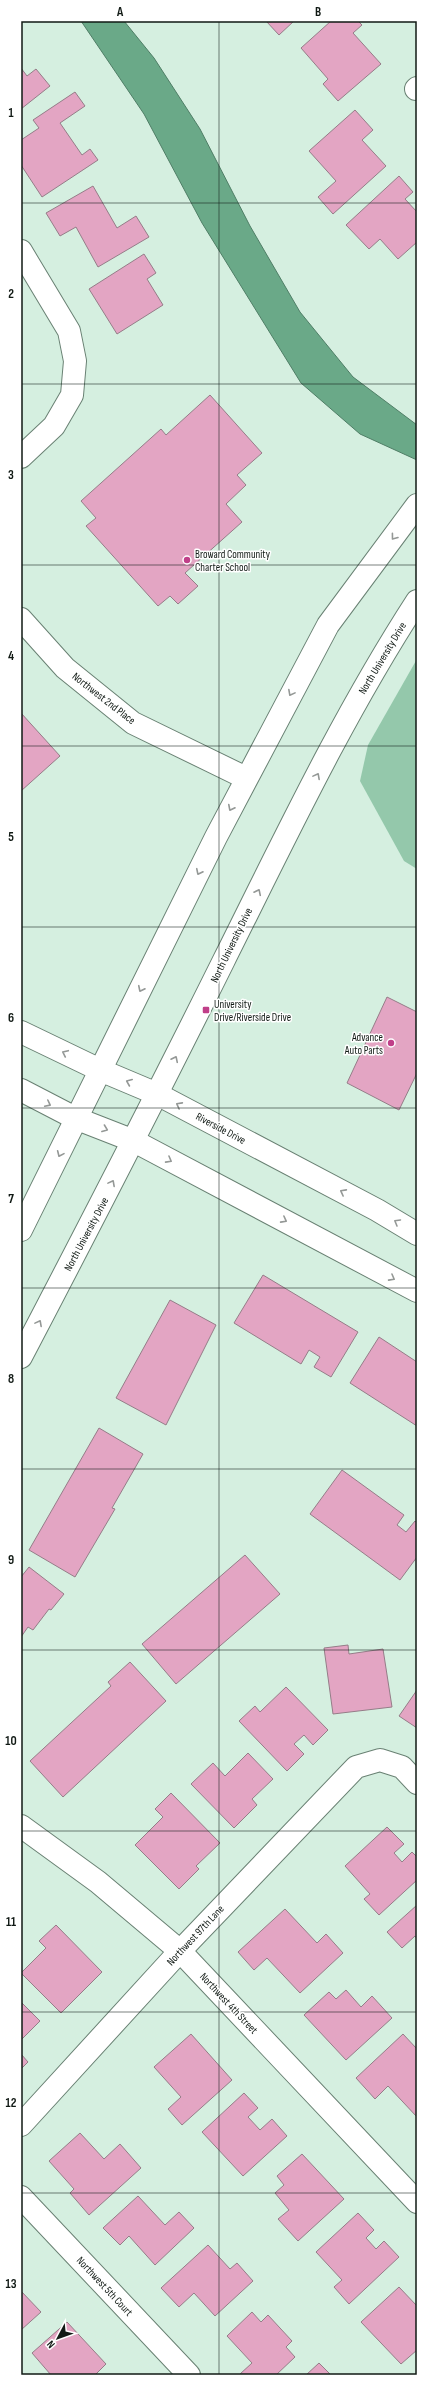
<svg xmlns="http://www.w3.org/2000/svg" width="438" height="2396" font-family="'Sofia Sans Condensed',sans-serif">
  <rect width="100%" height="100%" fill="#d5efe0"/>
  <polygon fill="#94c8ab" points="417,659 417,869 404,861 360,781 368,745"/>
  <polygon fill="#6aa988" stroke="#4f7e66" points="81,21 124,21 154,58 200,129 250,226 300,312 353,377 417,425 417,460 360,434 301,383 202,223 144,114"/>
  <g fill="#e3a5c3" stroke="#957d88">
    <polygon points="266,21 294,21 279,35"/>
    <polygon points="331,21 358,21 362,25 353,33 381,64 338,101 323,84 328,79 301,48"/>
    <polygon points="21,68 27,76 36,69 50,86 21,109"/>
    <polygon points="75,92 85,106 60,123 82,155 90,149 98,160 42,197 21,165 21,140 39,128 33,120"/>
    <polygon points="355,110 373,130 362,140 386,166 333,214 318,197 336,181 309,151"/>
    <polygon points="399,176 413,192 405,199 417,212 417,242 398,259 380,239 369,249 346,225"/>
    <polygon points="93,186 117,228 136,216 149,237 98,267 76,227 60,236 46,213"/>
    <polygon points="144,254 156,273 147,279 163,305 117,334 89,289"/>
    <polygon points="210,395 262,453 237,475 246,485 226,504 242,522 185,573 198,586 178,604 170,596 158,606 86,526 96,518 81,501 161,429 166,435"/>
    <polygon points="21,713 60,756 21,791"/>
    <polygon points="387,997 417,1012 417,1073 399,1110 347,1083"/>
    <polygon points="263,1275 358,1332 331,1377 314,1367 320,1357 309,1350 301,1364 234,1323"/>
    <polygon points="170,1300 216,1325 166,1425 116,1398"/>
    <polygon points="379,1337 417,1362 417,1426 350,1383"/>
    <polygon points="99,1428 143,1454 112,1508 115,1509 75,1577 29,1550"/>
    <polygon points="342,1470 404,1515 397,1525 406,1532 415,1521 417,1523 417,1557 400,1580 310,1514"/>
    <polygon points="245,1555 280,1594 176,1684 142,1644"/>
    <polygon points="29,1567 64,1594 51,1610 49,1609 33,1630 28,1627 21,1637 21,1577"/>
    <polygon points="348,1645 349,1654 383,1649 392,1707 333,1714 324,1648"/>
    <polygon points="130,1662 166,1701 63,1797 30,1761 111,1686 108,1682"/>
    <polygon points="286,1687 328,1730 313,1745 304,1735 294,1744 304,1754 287,1771 239,1721 255,1706 260,1712"/>
    <polygon points="417,1690 417,1728 399,1716"/>
    <polygon points="248,1753 273,1779 252,1799 257,1805 234,1828 191,1784 213,1763 225,1776"/>
    <polygon points="171,1793 220,1843 196,1866 199,1869 179,1889 135,1845 163,1817 155,1809"/>
    <polygon points="387,1827 404,1844 394,1853 402,1862 412,1852 417,1857 417,1880 379,1915 364,1899 370,1894 345,1866"/>
    <polygon points="417,1905 417,1939 415,1936 402,1948 387,1932"/>
    <polygon points="285,1909 317,1943 326,1934 343,1953 300,1993 267,1958 254,1970 238,1952"/>
    <polygon points="56,1925 102,1972 61,2013 21,1973 46,1948 39,1941"/>
    <polygon points="346,1990 361,2007 372,1996 392,2018 346,2060 304,2015 329,1992 336,1999"/>
    <polygon points="21,2002 40,2021 21,2040"/>
    <polygon points="191,2034 232,2080 182,2125 168,2109 181,2097 154,2067"/>
    <polygon points="403,2034 417,2049 417,2117 388,2086 375,2099 356,2078"/>
    <polygon points="21,2054 28,2062 21,2069"/>
    <polygon points="244,2093 258,2108 248,2117 260,2130 272,2119 287,2136 243,2176 202,2132"/>
    <polygon points="80,2133 104,2159 120,2144 141,2168 89,2215 70,2193 74,2189 49,2161"/>
    <polygon points="302,2154 344,2199 298,2241 278,2219 289,2210 275,2193 284,2185 277,2176"/>
    <polygon points="138,2196 165,2225 179,2212 194,2228 155,2265 129,2236 120,2245 103,2228"/>
    <polygon points="358,2213 374,2230 366,2238 376,2249 384,2241 399,2257 349,2304 334,2287 342,2280 316,2252"/>
    <polygon points="208,2245 230,2269 237,2263 253,2281 215,2316 194,2293 179,2307 161,2288"/>
    <polygon points="399,2287 417,2306 417,2350 401,2364 361,2322"/>
    <polygon points="21,2291 41,2312 21,2330"/>
    <polygon points="252,2312 261,2322 268,2315 292,2341 286,2347 295,2357 276,2375 240,2374 252,2363 227,2336"/>
    <polygon points="67,2322 106,2364 95,2375 51,2375 32,2353"/>
    <polygon points="319,2363 331,2375 306,2375"/>
  </g>
  <g fill="none" stroke-linecap="round" stroke-linejoin="round">
    <defs>
      <g id="minor">
        <polyline points="416,89 417,88"/>
        <polyline points="21,251 69,331 75,361 72,395 54,426 21,457"/>
        <polyline points="21,619 65,668 133,723 246,778"/>
        <polyline points="21,1826 98,1882 180,1951 417,2202"/>
        <polyline points="21,2125 180,1951 356,1767 380,1760 402,1767 417,1783"/>
        <polyline points="21,2197 189,2375"/>
      </g>
      <g id="tertiary">
        <polyline points="21,1032 100,1070 157,1094 377,1210 417,1234"/>
        <polyline points="21,1090 75,1118 134,1141 417,1291"/>
      </g>
      <g id="primary">
        <polyline points="21,1230 216,837 328,625 417,505"/>
        <path d="M 21,1357 C 90,1225 158,1093 224,960 C 285,838 343,715 417,601"/>
      </g>
    </defs>
    <use href="#minor" stroke="#698173" stroke-width="24"/>
    <use href="#tertiary" stroke="#698173" stroke-width="24"/>
    <use href="#primary" stroke="#698173" stroke-width="24"/>
    <use href="#minor" stroke="#fff" stroke-width="22"/>
    <use href="#tertiary" stroke="#fff" stroke-width="22"/>
    <use href="#primary" stroke="#fff" stroke-width="22"/>
  </g>
  <defs><path id="oneway-chevron" d="M-2-3.5L2.5 0L-2 3.5" fill="none" stroke-width="1.6" stroke-linecap="round" stroke-linejoin="round"/></defs>
  <g stroke="#949896">
    <use href="#oneway-chevron" transform="translate(394 537) rotate(127)"/>
    <use href="#oneway-chevron" transform="translate(291 693) rotate(118)"/>
    <use href="#oneway-chevron" transform="translate(317 776) rotate(-62)"/>
    <use href="#oneway-chevron" transform="translate(231 808) rotate(117)"/>
    <use href="#oneway-chevron" transform="translate(199 872) rotate(116)"/>
    <use href="#oneway-chevron" transform="translate(258 892) rotate(-64)"/>
    <use href="#oneway-chevron" transform="translate(141 989) rotate(116)"/>
    <use href="#oneway-chevron" transform="translate(65 1053) rotate(-155)"/>
    <use href="#oneway-chevron" transform="translate(175 1059) rotate(-64)"/>
    <use href="#oneway-chevron" transform="translate(129 1082) rotate(-157)"/>
    <use href="#oneway-chevron" transform="translate(48 1104) rotate(27)"/>
    <use href="#oneway-chevron" transform="translate(179 1105) rotate(-152)"/>
    <use href="#oneway-chevron" transform="translate(105 1129) rotate(21)"/>
    <use href="#oneway-chevron" transform="translate(60 1154) rotate(114)"/>
    <use href="#oneway-chevron" transform="translate(169 1160) rotate(29)"/>
    <use href="#oneway-chevron" transform="translate(112 1183) rotate(-62)"/>
    <use href="#oneway-chevron" transform="translate(343 1192) rotate(-152)"/>
    <use href="#oneway-chevron" transform="translate(284 1220) rotate(28)"/>
    <use href="#oneway-chevron" transform="translate(397 1222) rotate(-150)"/>
    <use href="#oneway-chevron" transform="translate(392 1278) rotate(29)"/>
    <use href="#oneway-chevron" transform="translate(39 1323) rotate(-62)"/>
  </g>
  <path fill="none" stroke="#111a15" stroke-width="1" stroke-opacity="0.55" d="M 219,21 L 219,2375M 21,203 L 417,203M 21,384 L 417,384M 21,565 L 417,565M 21,746 L 417,746M 21,927 L 417,927M 21,1108 L 417,1108M 21,1288 L 417,1288M 21,1469 L 417,1469M 21,1650 L 417,1650M 21,1831 L 417,1831M 21,2012 L 417,2012M 21,2193 L 417,2193"/>
  <g fill="#c03f89" stroke="#fff" stroke-width="1.5">
    <circle cx="187" cy="560" r="4"/>
    <rect x="202" y="1006" width="8" height="8" rx="2"/>
    <circle cx="391" cy="1043" r="4"/>
  </g>
  <g text-anchor="middle" stroke-width="3" stroke-linejoin="round" paint-order="stroke">
    <g font-size="11" fill="#111a15" stroke="#fff" text-anchor="start">
      <text x="195" y="558">Broward Community<tspan x="195" dy="13">Charter School</tspan></text>
      <text x="214" y="1008">University<tspan x="214" dy="13">Drive/Riverside Drive</tspan></text>
      <text x="383" y="1041" text-anchor="end">Advance<tspan x="383" dy="13">Auto Parts</tspan></text>
    </g>
    <g font-size="11" fill="#111a15" stroke="#fff">
      <text transform="translate(382 658) rotate(-59)" y="4">North University Drive</text>
      <text transform="translate(104 698) rotate(38)" y="4">Northwest 2nd Place</text>
      <text transform="translate(231 945) rotate(-64)" y="4">North University Drive</text>
      <text transform="translate(221 1128) rotate(28)" y="4">Riverside Drive</text>
      <text transform="translate(86 1234) rotate(-62)" y="4">North University Drive</text>
      <text transform="translate(195 1935) rotate(-47)" y="4">Northwest 97th Lane</text>
      <text transform="translate(229 2003) rotate(47)" y="4">Northwest 4th Street</text>
      <text transform="translate(105 2286) rotate(47)" y="4">Northwest 5th Court</text>
    </g>
  </g>
  <rect width="438" height="2396" fill="none" stroke="#ffffff" stroke-width="44"/>
  <g transform="translate(58 2338) rotate(229)" stroke="#ffffff" stroke-width="3" paint-order="stroke">
  <path d="M0-3L7 15L0 10L-7 15Z" fill="#111a15"/>
  <text y="-6" font-size="11" font-weight="bold" text-anchor="middle" fill="#111a15">N</text>
  </g>
  <rect x="22" y="22" width="394" height="2352" fill="none" stroke="#111a15" stroke-width="1.5"/>
  <g font-size="13" text-anchor="middle" font-weight="bold" fill="#111a15">
    <text x="120" y="16">A</text>
    <text x="318" y="16">B</text>
    <text x="11" y="117">1</text>
    <text x="11" y="298">2</text>
    <text x="11" y="479">3</text>
    <text x="11" y="660">4</text>
    <text x="11" y="841">5</text>
    <text x="11" y="1022">6</text>
    <text x="11" y="1203">7</text>
    <text x="11" y="1383">8</text>
    <text x="11" y="1564">9</text>
    <text x="11" y="1745">10</text>
    <text x="11" y="1926">11</text>
    <text x="11" y="2107">12</text>
    <text x="11" y="2288">13</text>
  </g>
</svg>
